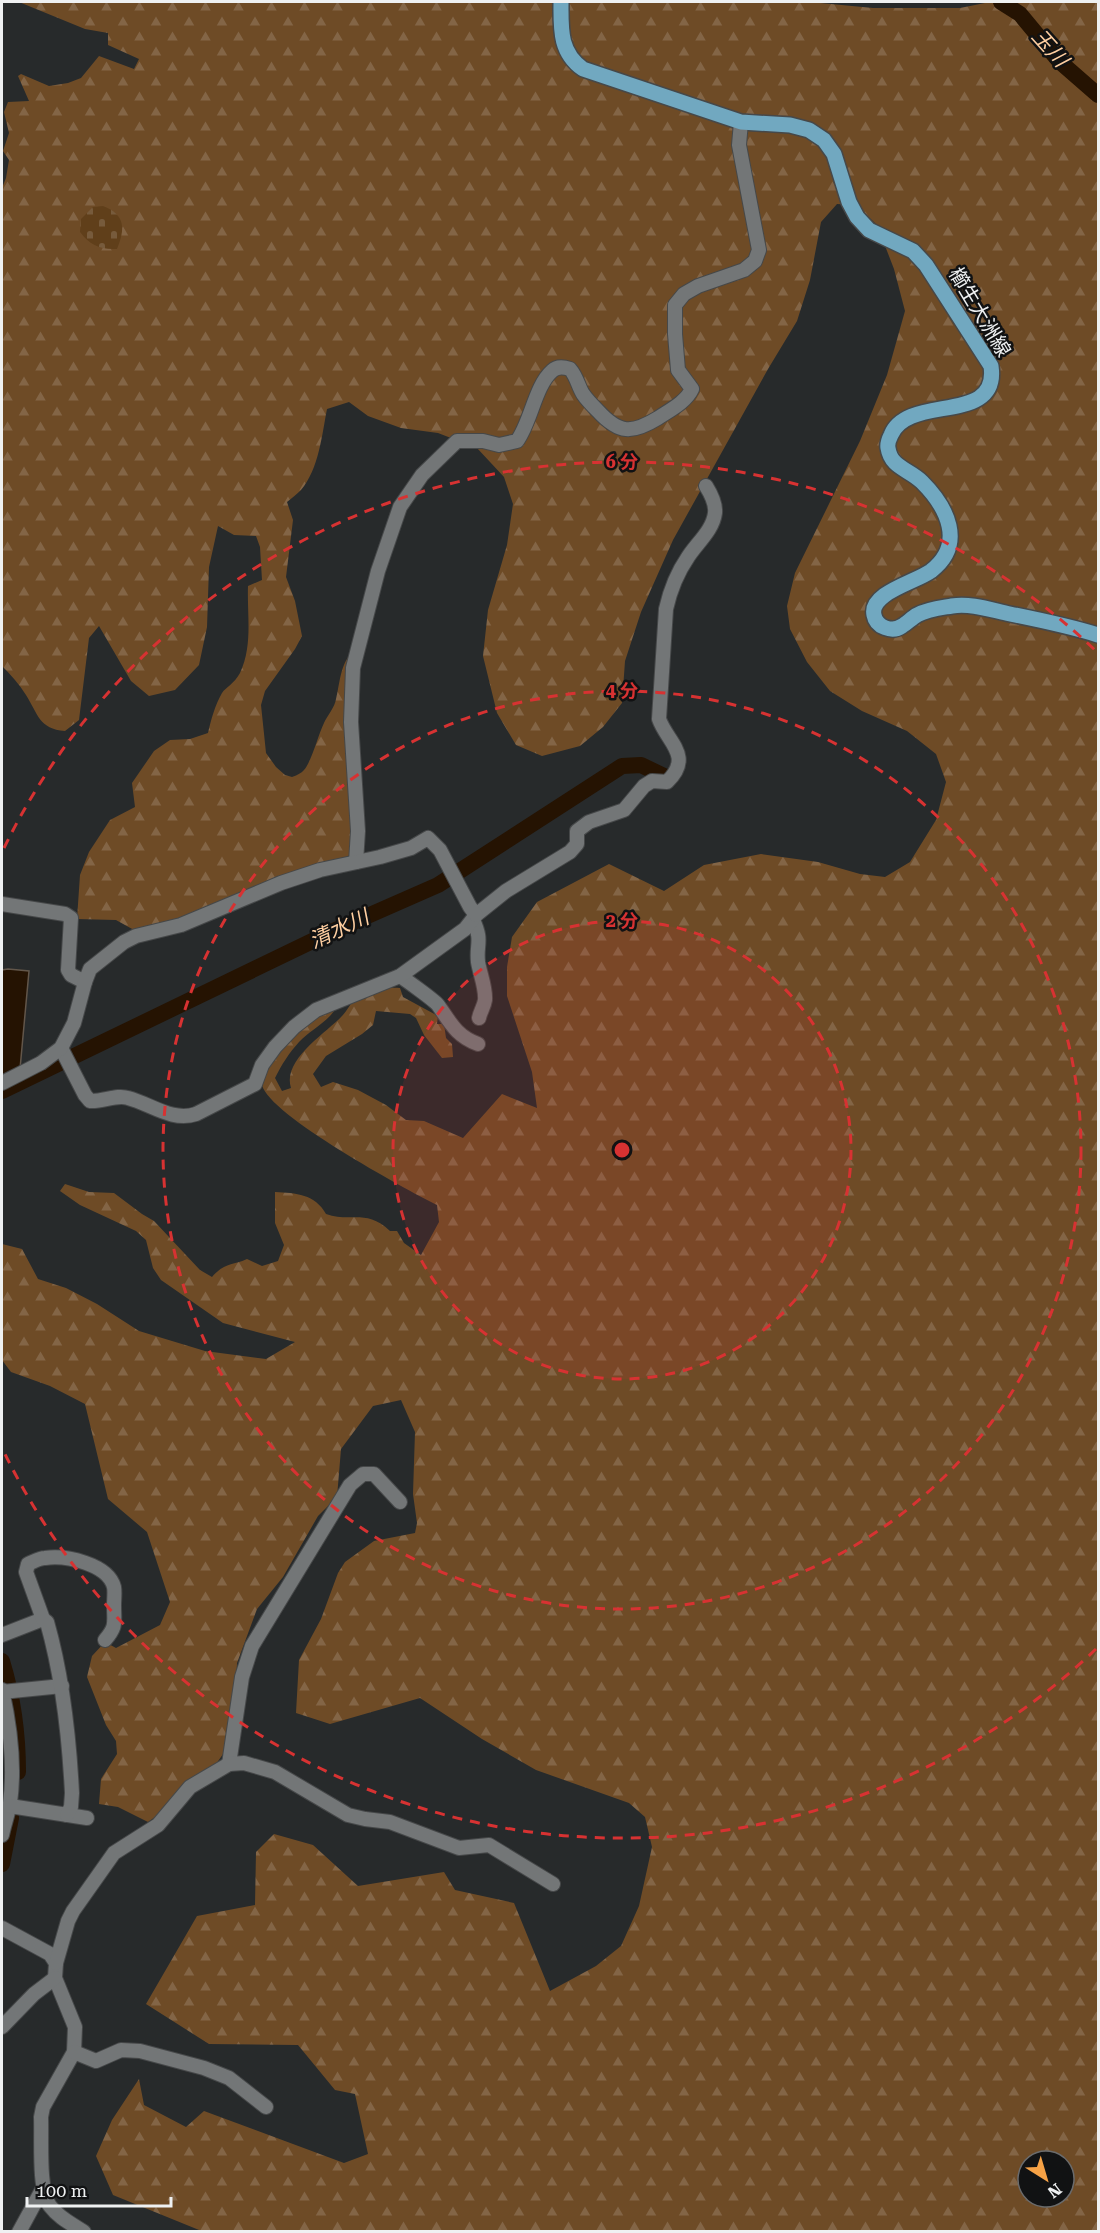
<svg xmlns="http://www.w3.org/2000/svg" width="1100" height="2233" font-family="'Roboto Serif','Noto Sans JP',serif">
  <defs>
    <pattern id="forest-firs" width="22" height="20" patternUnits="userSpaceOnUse" patternTransform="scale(1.5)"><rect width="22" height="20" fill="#6e4b26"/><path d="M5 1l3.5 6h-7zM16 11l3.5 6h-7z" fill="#836546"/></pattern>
    <pattern id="cemetery-stones" width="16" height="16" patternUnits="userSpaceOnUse" patternTransform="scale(1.5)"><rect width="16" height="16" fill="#603f1a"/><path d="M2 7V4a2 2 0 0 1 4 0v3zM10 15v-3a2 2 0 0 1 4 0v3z" fill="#775b3c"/></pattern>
  </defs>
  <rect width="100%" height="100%" fill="#272a2b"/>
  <path fill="url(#forest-firs)" fill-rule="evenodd" d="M 19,2 L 810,2 L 873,8 L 960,8 L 990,2 L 1098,2 L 1098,2231 L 204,2232 L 113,2195 L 96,2156 L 112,2120 L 139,2079 L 144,2105 L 186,2127 L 204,2111 L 344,2163 L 368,2154 L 355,2094 L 335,2090 L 298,2045 L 209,2044 L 146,2004 L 197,1916 L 255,1905 L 256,1852 L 274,1834 L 313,1845 L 358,1886 L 444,1872 L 455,1890 L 514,1903 L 550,1991 L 596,1966 L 621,1946 L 639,1906 L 652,1847 L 645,1817 L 629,1803 L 536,1770 L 482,1739 L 420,1698 L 330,1724 L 296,1713 L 299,1660 L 321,1619 L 338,1573 L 345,1562 L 374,1541 L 415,1533 L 417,1523 L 413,1494 L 415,1432 L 401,1400 L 373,1406 L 341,1449 L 337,1497 L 318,1516 L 283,1577 L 257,1609 L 237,1663 L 236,1686 L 231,1723 L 223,1754 L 212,1770 L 190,1779 L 162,1812 L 148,1822 L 118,1807 L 99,1804 L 101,1779 L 117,1754 L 116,1741 L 106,1725 L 87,1677 L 92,1656 L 105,1642 L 116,1648 L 160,1625 L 170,1602 L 147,1532 L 108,1499 L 85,1404 L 50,1386 L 11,1372 L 2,1360 L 2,1244 L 22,1249 L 38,1279 L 66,1288 L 97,1304 L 139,1331 L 205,1351 L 266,1359 L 295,1342 L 223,1323 L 161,1280 L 153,1268 L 146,1240 L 136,1231 L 80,1205 L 60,1191 L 65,1184 L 89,1192 L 114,1193 L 142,1214 L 154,1221 L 200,1270 L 212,1277 C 225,1262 232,1266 247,1259 L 262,1266 L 278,1261 L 284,1245 L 275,1223 L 275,1192 C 296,1193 315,1194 326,1214 C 351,1223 366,1208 390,1231 L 397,1231 L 404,1243 L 421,1255 L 439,1222 L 437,1205 C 405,1189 269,1115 262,1085 C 258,1068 295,1030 308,1020 C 316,1014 328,1010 337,1006 C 330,1021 310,1030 299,1042 C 289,1053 282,1064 275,1078 L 282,1091 L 291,1088 C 282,1060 325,1034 342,1016 C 347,1011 351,1002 356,998 C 366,989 388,987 400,988 L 403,997 L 438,1016 L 437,1024 L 444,1024 L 446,1038 L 452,1044 L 453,1057 L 442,1058 L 424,1035 L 416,1018 L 410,1014 L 376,1011 L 373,1025 L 362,1034 L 326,1056 L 313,1074 L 321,1087 L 333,1082 L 358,1090 L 386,1105 L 406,1120 L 424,1121 L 463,1138 L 502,1094 L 537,1108 L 532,1072 L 507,996 L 507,967 L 512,937 L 537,902 L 609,864 L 664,891 L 704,865 L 761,854 L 818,862 L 860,874 L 885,877 L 910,862 L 936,820 L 946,782 L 936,754 L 907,731 L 862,711 L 830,691 L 807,662 L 790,629 L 787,606 L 795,573 L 860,441 L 887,375 L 905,311 L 894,269 L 877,225 L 856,205 L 837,204 L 821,222 L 810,280 L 797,321 L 768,369 L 673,540 L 641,612 L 625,661 L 622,703 L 603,727 L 580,746 L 542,756 L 516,745 L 497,713 L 483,656 L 488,610 L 507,545 L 513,504 L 504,477 L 477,448 L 438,433 L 401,428 L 368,416 L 349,402 L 327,409 C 322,434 319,469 301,490 C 297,494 292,498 287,502 L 293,520 L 286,577 L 295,601 L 302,636 L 295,649 L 265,691 L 261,705 L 266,753 L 276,767 L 285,775 L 292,777 C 295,776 302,773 304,770 C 312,761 318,735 324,723 C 327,716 335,707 336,699 C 340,683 340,664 353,651 L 352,861 L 191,917 L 134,930 L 116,920 L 77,919 L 80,875 L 89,852 L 110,820 L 135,807 L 132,783 L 154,751 L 170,740 L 190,739 L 208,733 C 211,720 215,705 222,693 C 226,687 234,684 240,673 C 253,645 247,616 248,586 L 262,580 L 260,547 L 256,536 L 234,535 L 218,526 L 209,567 L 207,627 L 199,665 L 175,690 L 149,696 L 131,681 L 99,626 L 89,638 L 79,720 L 65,731 C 39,729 38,714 26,695 C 19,684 11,675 2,666 L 2,188 L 6,178 L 9,160 L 3,151 L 9,133 L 4,112 L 8,102 L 29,101 L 18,76 L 21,74 L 49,86 L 68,83 L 81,78 L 99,56 L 134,69 L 139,59 L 108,45 L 108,33 L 85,29 ZM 1028,2161 L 1064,2161 L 1064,2197 L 1028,2197 Z"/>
  <path fill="url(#cemetery-stones)" d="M 103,206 C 126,215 125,229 117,249 C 100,250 90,245 80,232 L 81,219 L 93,207 Z"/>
  <polygon fill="#251302" stroke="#62564a" stroke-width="1.5" points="8,969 29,971 20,1069 2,1078 2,970"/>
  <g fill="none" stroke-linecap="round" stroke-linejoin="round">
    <g stroke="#251302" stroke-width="16">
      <polyline points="1001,2 1020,14 1059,61 1098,95"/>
      <polyline points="2,1091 331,932 438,885 622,766 641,765 666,777"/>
      <path d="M 2,1661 C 13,1697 18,1735 18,1772"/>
      <polyline points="2,1864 11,1818"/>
    </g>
    <defs>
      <g id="minor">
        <path d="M 356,862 L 358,831 L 351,722 L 353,668 L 378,571 L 400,507 L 422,475 L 457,441 L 483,441 L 499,445 L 517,441 C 531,422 535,386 552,371 C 557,366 564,367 570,369 C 577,377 578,386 583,394 C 587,400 593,406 598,411 C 619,434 632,434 658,418 C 670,410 686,402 692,389 L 678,370 L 675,334 L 675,305 L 684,294 L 698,286 L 744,270 L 755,261 L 759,250 L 739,145 L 741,122"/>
        <polyline points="2,904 65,914 71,918 68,970 71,975 85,982"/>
        <path d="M 473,920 C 483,941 476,944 478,962 C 480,974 486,988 485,1000 C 484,1007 480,1012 479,1018"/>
        <path d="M 400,976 C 406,980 434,1000 438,1005 C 450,1022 456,1036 478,1044"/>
        <path d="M 61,1048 L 85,1095 L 90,1101 C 103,1102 117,1094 128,1098 C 151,1104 172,1122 196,1114 L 255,1084 L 262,1065 L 275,1047 L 294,1027 L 316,1010 L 400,976 L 465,929 L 476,915 L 506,891 L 570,852 L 577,844 L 577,831 L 589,822 L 624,810 L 644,786 L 652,781 L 667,782 C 694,756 667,742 659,719 L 666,609 C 670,591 677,573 688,557 C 697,543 713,530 715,513 C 716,503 711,494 706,486"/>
        <polyline points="2,1083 41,1063 61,1048 74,1023 85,982 90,969 124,942 136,936 181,925 281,883 320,870 380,857 411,848 428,838 440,850 470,907 476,915"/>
        <polyline points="2,1635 43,1619"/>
        <path d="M 2,1690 C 10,1726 15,1767 10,1803 C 8,1814 4,1825 2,1835"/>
        <polyline points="2,1692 62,1686"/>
        <polyline points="229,1764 242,1677 252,1646 350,1485 363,1474 374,1474 400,1502"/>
        <polyline points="10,1806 87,1818"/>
        <path d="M 67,1815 L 71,1807 L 72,1793 C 69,1735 63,1678 47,1622 L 43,1619 L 26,1572 L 28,1564 C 33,1562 39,1558 45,1558 C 66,1555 108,1564 114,1587 C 115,1592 114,1600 114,1605 C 114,1623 117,1626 105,1640"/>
        <path d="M 2,1928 L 50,1954 L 56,1963 L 55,1978 L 75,2027 L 74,2052 L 43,2107 L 41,2117 C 42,2139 38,2190 50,2206 C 59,2218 72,2224 84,2232"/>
        <polyline points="56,1963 68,1921 73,1911 114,1853 158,1825 190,1787 229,1764 244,1763 275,1772 348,1815 365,1819 390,1822 459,1848 489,1845 553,1884"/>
        <polyline points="2,2027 34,1994 55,1978"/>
        <polyline points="74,2052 96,2061 121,2050 140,2051 204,2068 229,2078 266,2107"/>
        <polyline points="19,2232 43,2188"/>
      </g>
      <path id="major" d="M 561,2 C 561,28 559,52 583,69 L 741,122 L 790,125 L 809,130 L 824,140 L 834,154 L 849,202 L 857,217 L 869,230 L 913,251 L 926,265 L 991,366 C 1000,426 908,393 891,435 C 889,439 887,443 888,448 C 891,468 909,469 922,482 C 947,507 966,544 931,571 C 916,582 869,593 874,615 C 876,627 892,633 902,626 C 907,623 912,618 917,615 C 928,609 940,608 952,606 C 971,603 991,610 1010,614 C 1040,620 1069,626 1098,635"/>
    </defs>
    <use href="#minor" stroke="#464849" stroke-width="16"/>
    <use href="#major" stroke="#464849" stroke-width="18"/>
    <use href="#minor" stroke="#737677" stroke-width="14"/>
    <use href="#major" stroke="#71a8c0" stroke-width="15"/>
  </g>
  <circle cx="622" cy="1150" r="229" fill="#d73232" fill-opacity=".12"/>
  <g fill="none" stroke="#d73232" stroke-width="3" stroke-dasharray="10 8">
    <circle cx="622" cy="1150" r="229"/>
    <circle cx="622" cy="1150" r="459"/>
    <path d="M1096 1649A688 688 0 0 1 4 1452M4 848A688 688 0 0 1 1096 651"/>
  </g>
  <g text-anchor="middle" stroke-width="5" stroke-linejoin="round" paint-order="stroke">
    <g font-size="20" fill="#eff1f2" stroke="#111213">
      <text transform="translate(980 312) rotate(59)" y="7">櫛生大洲線</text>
    </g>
    <g font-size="21" font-style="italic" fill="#ffcfa1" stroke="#111213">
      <text transform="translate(1050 48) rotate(48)" y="7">玉川</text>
      <text transform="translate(339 929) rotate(-25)" y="7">清水川</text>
    </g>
  </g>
  <circle cx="622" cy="1150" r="9" fill="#d73232" stroke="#111213" stroke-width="3"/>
  <g font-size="18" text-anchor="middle" font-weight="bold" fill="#d73232" stroke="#111213" stroke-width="5" stroke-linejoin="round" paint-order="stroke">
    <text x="622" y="468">6 分</text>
    <text x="622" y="697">4 分</text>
    <text x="622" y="927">2 分</text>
  </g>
  <rect width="1100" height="2233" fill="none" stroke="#eff1f2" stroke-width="6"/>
  <g transform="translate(1046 2179) rotate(143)"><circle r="28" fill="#111213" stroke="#6a6b6c" stroke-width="1.5"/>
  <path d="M0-4.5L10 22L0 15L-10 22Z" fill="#f6a246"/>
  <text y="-9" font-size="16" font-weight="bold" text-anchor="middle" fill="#eff1f2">N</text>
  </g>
  <path d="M27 2197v9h144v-9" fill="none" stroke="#eff1f2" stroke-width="3"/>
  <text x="36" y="2197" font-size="18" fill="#eff1f2" stroke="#111213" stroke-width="4.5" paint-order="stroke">100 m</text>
</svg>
